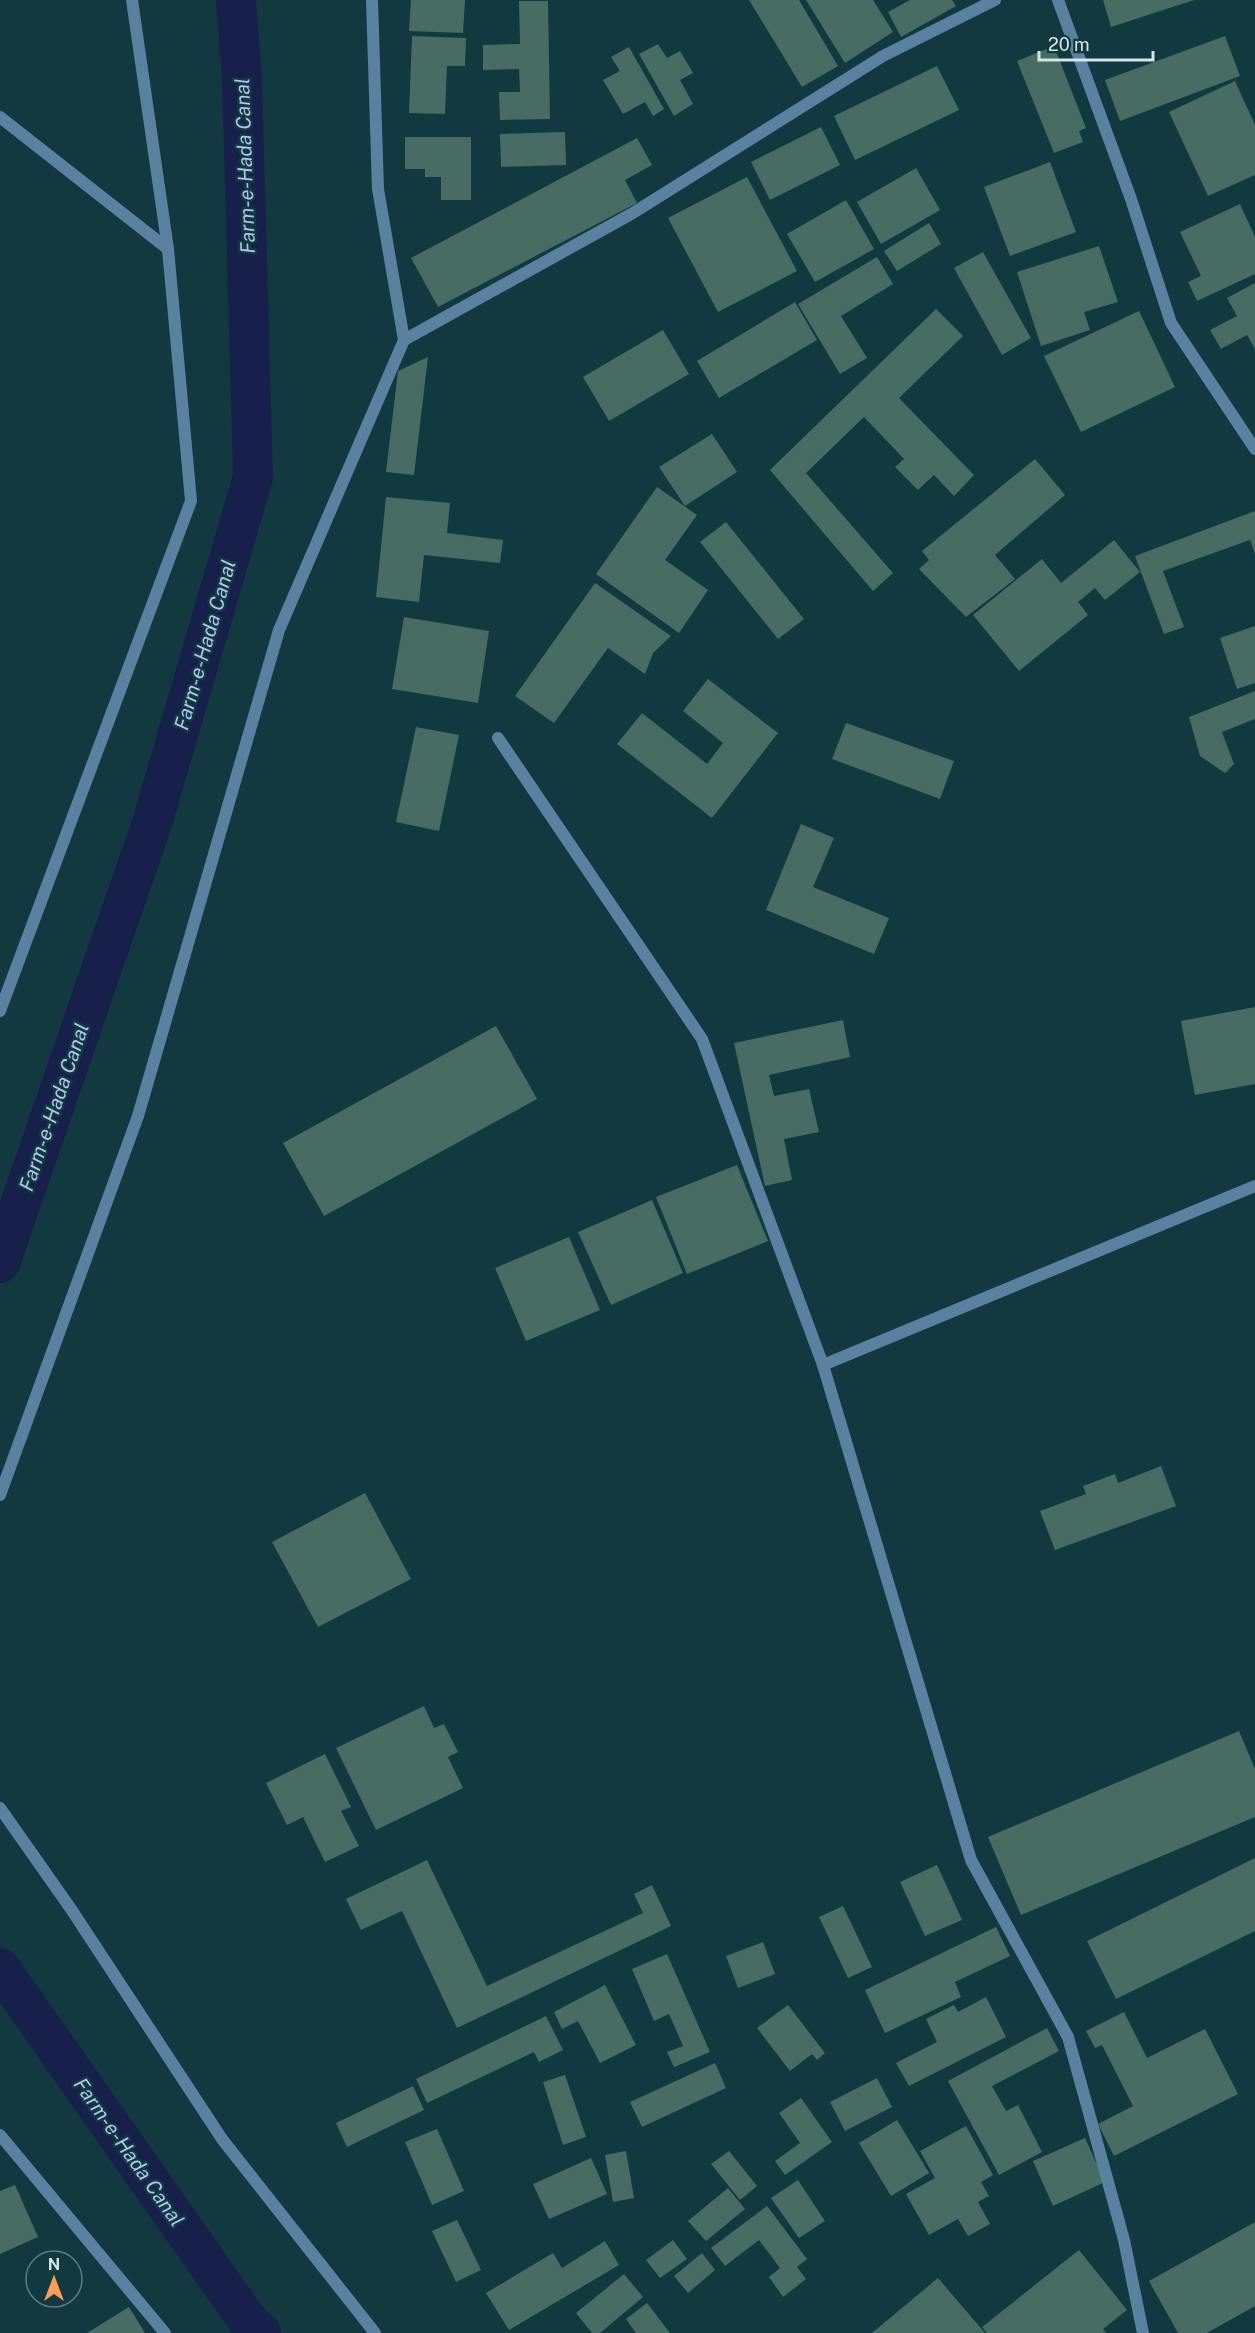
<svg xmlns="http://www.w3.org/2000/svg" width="1255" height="2333" font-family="'Public Sans',sans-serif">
  <rect width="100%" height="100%" fill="#123940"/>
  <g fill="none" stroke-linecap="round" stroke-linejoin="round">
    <g stroke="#171f4b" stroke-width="40">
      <polyline points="0,1263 152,823 253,477 242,80 236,0"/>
      <polyline points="0,1968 248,2321 261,2333"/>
    </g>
  </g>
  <g fill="#466c63">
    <polygon points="411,0 465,0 463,33 409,31"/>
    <polygon points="749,0 799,0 838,66 802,87"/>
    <polygon points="806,0 873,0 893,32 845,63"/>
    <polygon points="910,0 952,0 956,6 901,37 888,12"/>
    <polygon points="1103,0 1194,0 1111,27"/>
    <polygon points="519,1 548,1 550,119 500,120 499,92 520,92 519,69 483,70 483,45 520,44"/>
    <polygon points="412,36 466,38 465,66 447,66 445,114 409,113"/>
    <polygon points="1225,36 1240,76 1120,121 1105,80"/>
    <polygon points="658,44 667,58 680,51 693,73 680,80 693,104 674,116 639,54"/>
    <polygon points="1054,46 1086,128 1079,131 1083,142 1054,153 1017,61"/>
    <polygon points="629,47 664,109 653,116 645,102 623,114 603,80 620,71 611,57"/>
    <polygon points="937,66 959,110 855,160 834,116"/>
    <polygon points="1235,81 1255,125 1255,175 1208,196 1169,112"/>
    <polygon points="821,127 840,165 770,200 751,162"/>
    <polygon points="565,132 566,165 501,167 500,134"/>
    <polygon points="405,137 471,137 471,200 441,200 441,177 425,177 425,169 405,169"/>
    <polygon points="637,138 652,165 625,180 637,203 438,307 411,258"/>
    <polygon points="1050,162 1076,232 1010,256 984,187"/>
    <polygon points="916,168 940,210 881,244 857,202"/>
    <polygon points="747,177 797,271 718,312 668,218"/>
    <polygon points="846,200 874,249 815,282 787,234"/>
    <polygon points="1240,204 1255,237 1255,274 1197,301 1188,282 1201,276 1180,232"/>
    <polygon points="929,223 941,244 897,271 884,251"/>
    <polygon points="1099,246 1118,302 1084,312 1090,330 1041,346 1017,272"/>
    <polygon points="983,252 1031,338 1002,355 954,268"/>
    <polygon points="877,257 893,284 841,316 867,358 840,374 798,304"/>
    <polygon points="1255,283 1255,349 1247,335 1221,349 1210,330 1237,316 1227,298"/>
    <polygon points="795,302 817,340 719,398 697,361"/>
    <polygon points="936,309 963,336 899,398 974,475 954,496 934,475 918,490 895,467 904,459 864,417 806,473 893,573 873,591 770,470"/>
    <polygon points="1139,311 1175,387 1081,432 1044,356"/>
    <polygon points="663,330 689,374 609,421 583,377"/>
    <polygon points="428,357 414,475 386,472 398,371"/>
    <polygon points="712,434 737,472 685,506 659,467"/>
    <polygon points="1035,459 1065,495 995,555 1015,579 966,617 919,569 929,560 922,551"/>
    <polygon points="657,487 697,515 665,560 708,590 679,633 596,574"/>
    <polygon points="386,497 450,503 447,533 503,540 500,563 424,555 419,602 376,597"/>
    <polygon points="1255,511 1255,554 1250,540 1163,571 1184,627 1164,634 1135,556"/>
    <polygon points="726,522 804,619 778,639 700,542"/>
    <polygon points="1114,540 1140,572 1105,600 1095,588 1078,602 1088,615 1019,671 973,615 1042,559 1061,583"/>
    <polygon points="595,583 671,636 653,653 645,674 608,648 554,723 515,696"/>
    <polygon points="404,617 489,631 478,703 392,689"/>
    <polygon points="1255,626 1255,683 1237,689 1220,638"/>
    <polygon points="708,679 778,733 712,818 617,744 642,713 707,764 723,743 683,711"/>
    <polygon points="1255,691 1255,719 1222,732 1234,764 1225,773 1200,756 1189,717"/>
    <polygon points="846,723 954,761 940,799 832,759"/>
    <polygon points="416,727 459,735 439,831 396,822"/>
    <polygon points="801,824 834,838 813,887 889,918 874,954 766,910"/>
    <polygon points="1255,1007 1255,1084 1195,1095 1181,1021"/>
    <polygon points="843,1020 850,1057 769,1075 774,1096 809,1089 819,1132 784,1139 792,1180 765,1186 734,1043"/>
    <polygon points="496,1026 537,1099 324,1216 283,1143"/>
    <polygon points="737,1165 768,1241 687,1274 656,1197"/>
    <polygon points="652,1200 683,1273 611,1305 578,1232"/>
    <polygon points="569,1237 600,1310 526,1341 495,1268"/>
    <polygon points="1161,1466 1176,1506 1055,1550 1040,1511 1086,1494 1083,1486 1115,1474 1118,1483"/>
    <polygon points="365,1493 411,1579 318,1627 272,1542"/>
    <polygon points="424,1706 434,1728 444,1724 458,1752 448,1757 463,1788 376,1830 336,1748"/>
    <polygon points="1239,1731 1255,1769 1255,1817 1021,1915 988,1837"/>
    <polygon points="325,1754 351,1807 341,1811 359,1846 325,1862 303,1817 287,1825 266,1783"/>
    <polygon points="1255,1858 1255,1931 1116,1999 1087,1941"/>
    <polygon points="427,1860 487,1986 643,1913 634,1894 652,1885 671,1926 457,2028 402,1911 361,1930 346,1899"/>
    <polygon points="937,1865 962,1920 925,1936 900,1882"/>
    <polygon points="843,1906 872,1967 848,1978 819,1917"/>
    <polygon points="996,1927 1010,1956 955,1982 961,1997 885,2033 865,1990"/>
    <polygon points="763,1942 775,1974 738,1988 726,1956"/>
    <polygon points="667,1954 710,2052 674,2067 667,2052 683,2046 669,2014 654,2021 632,1969"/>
    <polygon points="605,1985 636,2045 600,2063 578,2021 562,2029 554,2012"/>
    <polygon points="986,1997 1006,2037 909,2086 896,2063 937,2042 926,2019 954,2005 958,2012"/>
    <polygon points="788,2005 825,2053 817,2060 812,2054 790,2071 757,2028"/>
    <polygon points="1124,2012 1147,2058 1205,2029 1238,2094 1114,2156 1098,2124 1133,2106 1102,2045 1095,2048 1086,2031"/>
    <polygon points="546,2016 563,2050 539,2062 534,2052 427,2103 416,2079"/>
    <polygon points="1047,2028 1059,2051 992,2086 1006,2111 1018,2105 1042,2152 999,2175 948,2081"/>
    <polygon points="715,2063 726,2088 642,2127 630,2102"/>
    <polygon points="565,2075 586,2137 563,2145 543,2082"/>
    <polygon points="877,2078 892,2107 845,2131 830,2102"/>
    <polygon points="413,2086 424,2110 347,2147 336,2123"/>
    <polygon points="801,2098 832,2142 785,2175 775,2161 800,2143 779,2113"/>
    <polygon points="897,2120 929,2173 891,2196 859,2143"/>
    <polygon points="966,2126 993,2175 981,2182 989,2196 978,2202 990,2224 968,2236 958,2219 929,2235 906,2194 935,2178 920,2151"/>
    <polygon points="437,2129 464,2191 432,2205 405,2142"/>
    <polygon points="1085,2138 1105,2182 1053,2206 1033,2161"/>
    <polygon points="626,2151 634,2198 613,2202 605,2155"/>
    <polygon points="729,2151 757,2186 740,2200 711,2164"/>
    <polygon points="591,2158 607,2194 549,2219 533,2184"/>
    <polygon points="798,2180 825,2221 799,2238 771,2198"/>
    <polygon points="15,2185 38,2237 0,2254 0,2191"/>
    <polygon points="728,2188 745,2209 706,2241 688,2221"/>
    <polygon points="767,2206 807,2259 797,2267 806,2279 783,2297 769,2277 780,2268 759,2240 725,2266 711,2248"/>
    <polygon points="457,2220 481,2270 456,2282 432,2231"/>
    <polygon points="1255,2222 1255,2306 1207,2333 1178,2333 1149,2281"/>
    <polygon points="673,2240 687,2259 660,2278 646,2260"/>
    <polygon points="605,2241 619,2265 509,2330 486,2293 553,2253 562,2268"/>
    <polygon points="1079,2250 1127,2310 1103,2329 1106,2333 987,2333 982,2327"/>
    <polygon points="702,2253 715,2270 688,2293 674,2276"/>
    <polygon points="624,2274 643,2297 600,2333 592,2333 576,2313"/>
    <polygon points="938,2278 985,2333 872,2333"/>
    <polygon points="647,2303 670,2333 636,2333 626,2319"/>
    <polygon points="129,2307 145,2333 87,2333"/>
  </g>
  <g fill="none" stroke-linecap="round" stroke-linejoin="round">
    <g stroke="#5a82a0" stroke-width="12">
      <polyline points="1058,0 1131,199 1171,323 1255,449"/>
      <polyline points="0,117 168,249"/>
      <polyline points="404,340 633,213 883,56 995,0"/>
      <polyline points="498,738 702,1039 823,1365 971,1860 1068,2037 1124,2240 1143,2333"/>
      <polyline points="0,1011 191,501 168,249 132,0"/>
      <polyline points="823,1365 1255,1186"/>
      <polyline points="0,2135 165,2333"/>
    </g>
    <g stroke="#5a82a0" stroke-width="12">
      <polyline points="0,1495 138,1116 279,630 404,340 378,189 372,0"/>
      <polyline points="0,1808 71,1909 222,2139 375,2333"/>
    </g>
  </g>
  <g text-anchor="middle" stroke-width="5" stroke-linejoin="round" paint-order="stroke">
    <g font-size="20" font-style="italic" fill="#b6c4f2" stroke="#123940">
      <text transform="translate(245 166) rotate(-92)" y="7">Farm-e-Hada Canal</text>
      <text transform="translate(205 645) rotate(-74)" y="7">Farm-e-Hada Canal</text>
      <text transform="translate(54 1107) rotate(-71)" y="7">Farm-e-Hada Canal</text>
      <text transform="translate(129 2152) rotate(55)" y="7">Farm-e-Hada Canal</text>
    </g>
  </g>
  <g transform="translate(54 2279)"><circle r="28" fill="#123940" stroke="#5f7e84" stroke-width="1.5"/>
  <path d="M0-4.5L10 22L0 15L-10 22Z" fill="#fd9c57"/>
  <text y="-9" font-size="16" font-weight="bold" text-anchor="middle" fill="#d2e6ea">N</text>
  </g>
  <path d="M1039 51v9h114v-9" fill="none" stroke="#d2e6ea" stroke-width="3"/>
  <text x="1048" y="51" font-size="18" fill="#d2e6ea" stroke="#123940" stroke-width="4.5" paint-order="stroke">20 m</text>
</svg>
